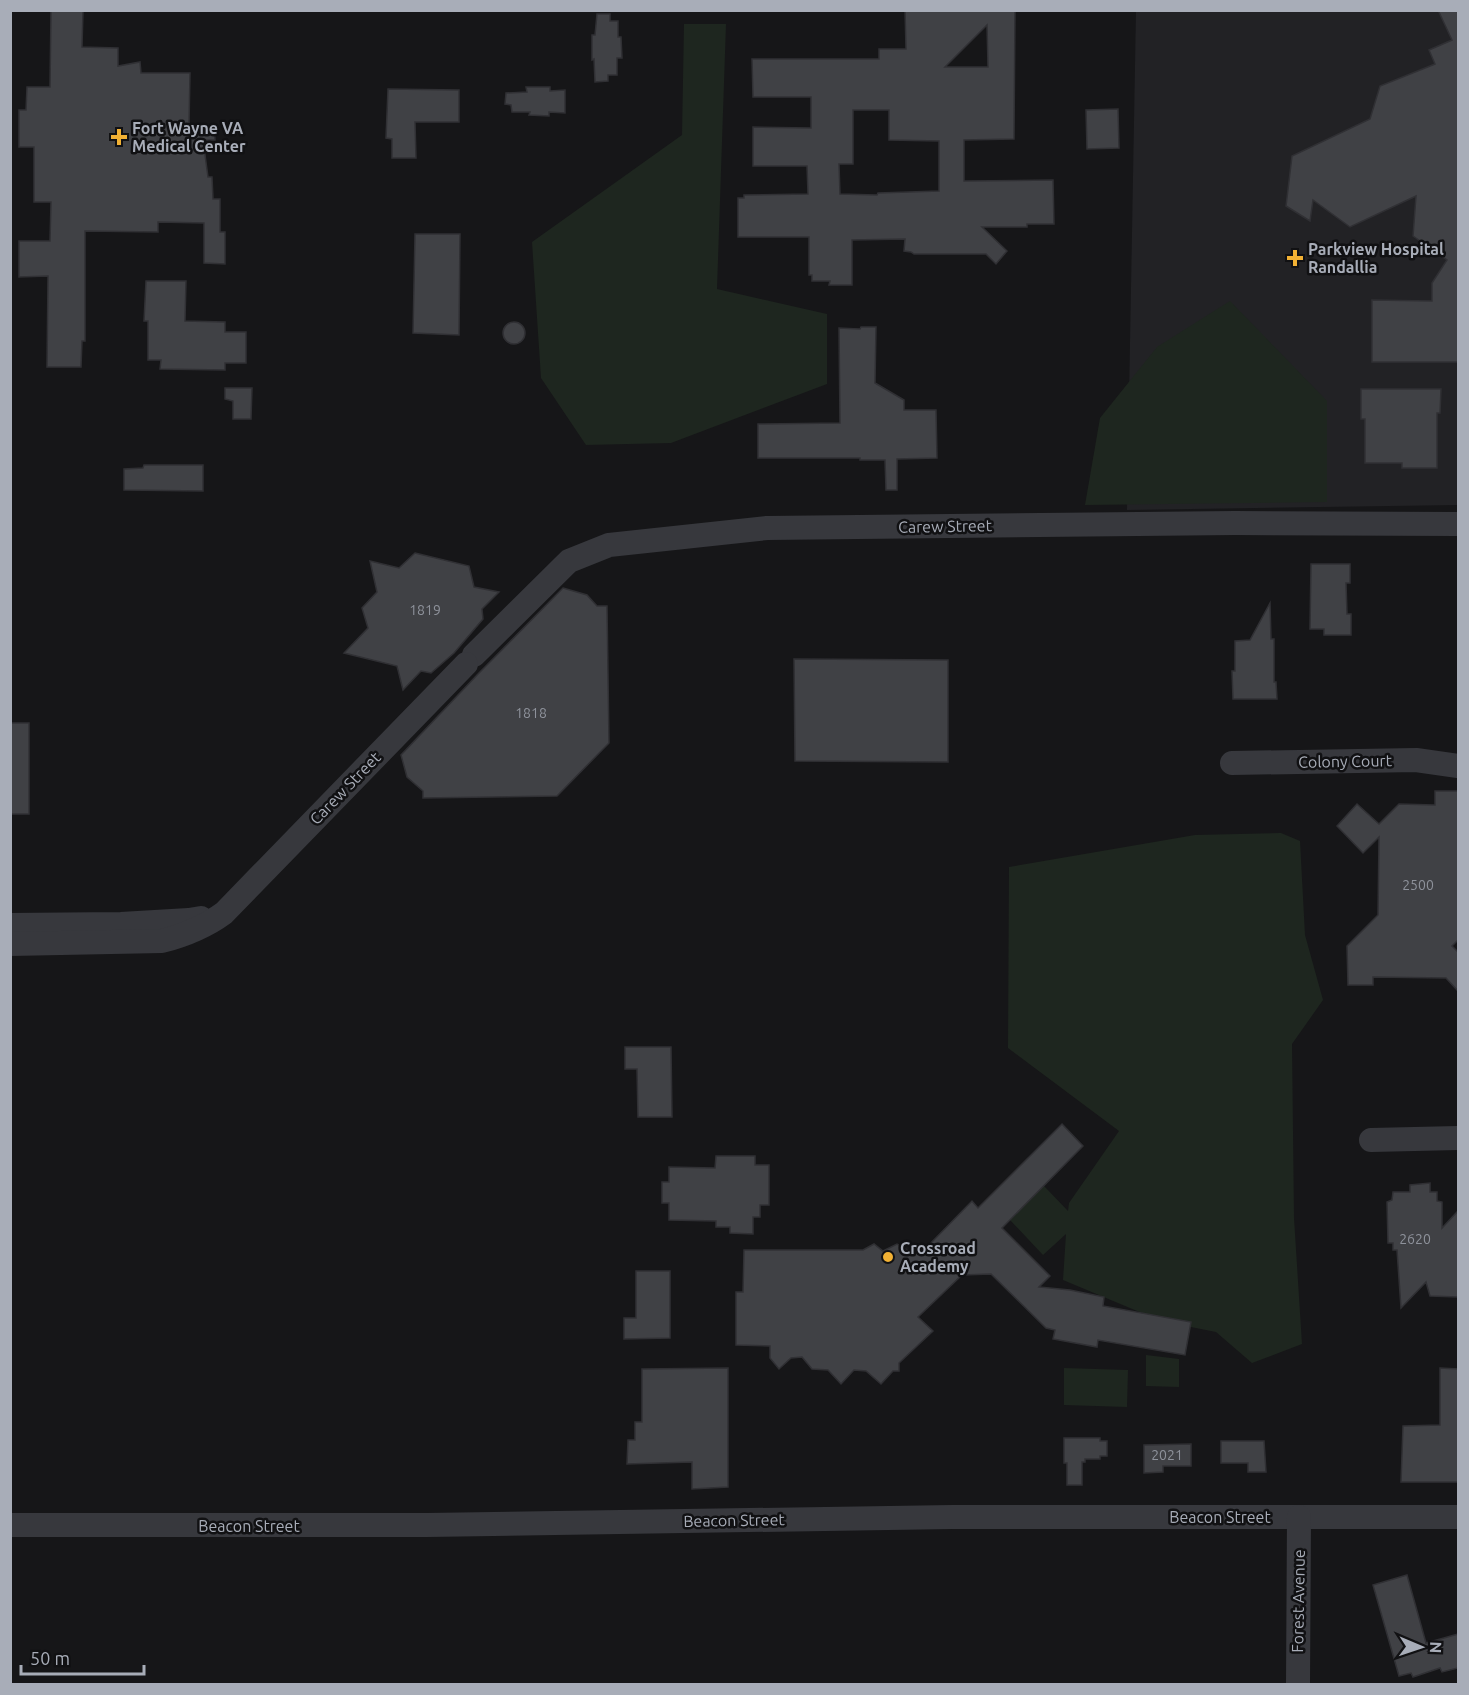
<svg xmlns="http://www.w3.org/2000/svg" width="1469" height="1695" font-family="Ubuntu,sans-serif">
  <rect width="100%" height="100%" fill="#161618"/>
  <polygon fill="#222225" points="1136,11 1458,11 1458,505 1127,510"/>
  <g fill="#1e261f">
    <polygon points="684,24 726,24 717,289 827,314 827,384 671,443 586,445 541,378 532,242 682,135"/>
    <polygon points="1230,301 1327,401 1327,502 1085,505 1100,418 1157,347"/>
    <polygon points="1281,833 1300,841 1305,935 1323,1000 1292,1044 1294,1218 1302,1344 1252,1363 1216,1332 1161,1321 1063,1280 1066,1234 1043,1255 1010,1220 1044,1186 1068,1211 1069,1203 1119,1131 1008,1048 1009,867 1195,835"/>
    <polygon points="1146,1355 1179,1359 1179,1387 1146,1386"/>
    <polygon points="1064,1368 1128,1370 1127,1407 1064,1405"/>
  </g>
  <g fill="#404145" stroke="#303034" stroke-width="1.5" fill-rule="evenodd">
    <path d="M 905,10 L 1015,10 L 1014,139 L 964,140 L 964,181 L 1053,180 L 1054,224 L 1027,224 L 1027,227 L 982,227 L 1007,251 L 996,264 L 986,254 L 914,254 L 911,252 L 904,251 L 905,239 L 852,240 L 852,285 L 829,285 L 830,281 L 812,281 L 812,275 L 809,275 L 809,237 L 738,237 L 738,198 L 744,198 L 744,195 L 808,194 L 807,166 L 753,166 L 753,127 L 811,128 L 811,97 L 753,97 L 752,59 L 879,59 L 879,49 L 906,49 ZM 987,25 L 988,67 L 945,67 ZM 853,110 L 889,110 L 889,140 L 939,141 L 939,191 L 878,193 L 877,195 L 840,194 L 839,164 L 853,164 Z"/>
    <polygon points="1438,10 1458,10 1458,362 1372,362 1372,300 1432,301 1432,283 1447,260 1413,236 1416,196 1350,227 1313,200 1310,221 1286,206 1292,156 1370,119 1380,86 1435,64 1429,50 1452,40"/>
    <polygon points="51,11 83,11 82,47 118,48 118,66 140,62 141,73 190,73 189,125 214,125 215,140 203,140 208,177 212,177 213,199 220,199 220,232 225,232 225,264 204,263 204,223 158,222 158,232 85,231 85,341 82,341 81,367 47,367 48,276 19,277 19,241 50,241 51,202 34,202 34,147 19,147 19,110 26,110 27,87 50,87"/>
    <polygon points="597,14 610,14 610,21 618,21 618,37 621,37 622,58 617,58 617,75 608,75 608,81 595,82 594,59 592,60 592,35 595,35"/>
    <polygon points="526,87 550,87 550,91 565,90 565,113 549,112 549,116 529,115 530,112 512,112 511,105 505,104 506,93 527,92"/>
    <polygon points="388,89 459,90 459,122 415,122 416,158 392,158 392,139 386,138"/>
    <polygon points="1118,109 1119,148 1087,149 1086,110"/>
    <polygon points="415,234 460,234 459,335 413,333"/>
    <polygon points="146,281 186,281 185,321 225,322 225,332 246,332 246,363 225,363 225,370 160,369 161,360 148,360 148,321 144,321"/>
    <circle cx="514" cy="333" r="11"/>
    <polygon points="861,327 876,327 875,383 904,400 904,410 936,410 937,458 897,459 897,490 886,490 885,460 860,460 860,458 758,458 758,424 840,423 839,328 860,329"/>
    <polygon points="225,388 252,388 251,419 233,419 233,401 225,399"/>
    <polygon points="1361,389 1441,389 1440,413 1437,413 1437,468 1402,468 1402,463 1365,463 1365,419 1361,419"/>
    <polygon points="144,465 203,465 203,491 124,490 124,469 143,468"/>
    <polygon points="415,553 469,566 474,587 499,592 482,609 483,619 454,653 431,673 421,671 403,690 397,666 344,653 368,628 362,608 377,592 370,561 399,568"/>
    <polygon points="1311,564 1350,564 1350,583 1346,583 1347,614 1351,614 1351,635 1324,635 1324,629 1310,629"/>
    <polygon points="563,588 587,595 597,606 607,606 609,743 557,796 423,798 423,791 407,777 401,755 478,674"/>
    <polygon points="1270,603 1271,639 1274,639 1274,682 1276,682 1277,699 1233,699 1232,671 1235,671 1235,641 1250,640"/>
    <polygon points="794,659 948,660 948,762 795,761"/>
    <rect x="10" y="723" width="19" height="91"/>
    <polygon points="1435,791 1458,791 1458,940 1452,946 1458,952 1458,991 1446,978 1373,977 1373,985 1348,985 1347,946 1378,915 1379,837 1363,853 1337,826 1357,804 1379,824 1399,804 1435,805"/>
    <polygon points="625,1047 671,1047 672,1117 638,1117 637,1069 625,1069"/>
    <polygon points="1062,1124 1083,1146 1002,1228 1050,1276 1039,1287 1070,1290 1104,1297 1103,1306 1191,1322 1185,1355 1098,1340 1097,1347 1053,1339 1055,1330 1046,1328 991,1274 962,1275 918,1317 933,1331 899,1363 899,1371 893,1371 881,1384 866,1371 854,1370 841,1384 828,1370 812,1369 802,1357 791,1358 779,1369 770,1358 770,1346 736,1345 736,1292 743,1292 744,1250 863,1250 874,1244 883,1251 897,1244 907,1250 924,1250 972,1201 978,1208"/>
    <polygon points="716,1156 755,1156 755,1165 769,1165 769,1205 760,1205 760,1217 753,1217 753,1234 730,1233 730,1227 716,1227 716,1221 669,1220 669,1203 662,1203 662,1182 669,1182 669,1167 715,1168"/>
    <polygon points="1430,1183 1430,1192 1437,1192 1437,1201 1442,1202 1442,1228 1458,1211 1458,1297 1430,1296 1426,1282 1401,1308 1397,1250 1393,1250 1393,1243 1388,1243 1387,1202 1392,1200 1393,1192 1410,1192 1410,1185"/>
    <polygon points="636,1271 670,1271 670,1338 624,1339 624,1318 636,1318"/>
    <polygon points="728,1368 728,1487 692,1489 692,1462 627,1464 628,1440 635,1440 635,1422 642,1422 642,1369"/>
    <polygon points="1440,1368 1458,1369 1458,1482 1401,1482 1403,1426 1440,1425"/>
    <polygon points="1064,1438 1100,1438 1100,1441 1107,1441 1107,1456 1100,1456 1100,1459 1085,1459 1085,1462 1082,1462 1082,1485 1067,1485 1067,1463 1064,1463"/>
    <polygon points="1221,1441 1264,1441 1266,1472 1248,1472 1248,1463 1221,1463"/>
    <polygon points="1191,1444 1191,1466 1163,1466 1163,1472 1144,1473 1144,1445"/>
    <polygon points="1407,1575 1426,1643 1458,1634 1458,1668 1442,1672 1440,1668 1413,1677 1411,1673 1399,1676 1373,1585"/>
  </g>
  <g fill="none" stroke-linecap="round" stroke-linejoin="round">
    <g stroke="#37383d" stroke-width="24">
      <polyline points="474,655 569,561 609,545 767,528 1235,523 1458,524"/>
      <polyline points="1232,763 1416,760 1458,766"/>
      <polyline points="10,925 121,924 189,920 201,918"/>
      <path d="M 10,944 L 162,941 C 185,935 205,927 224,913 L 466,664"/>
      <polyline points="1371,1140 1458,1138"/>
      <polyline points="10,1525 427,1525 952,1517 1458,1517"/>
      <polyline points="1298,1684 1299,1517"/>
    </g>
  </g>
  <g fill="#f2b134" stroke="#111113" stroke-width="2">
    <path d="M116 128h6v6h6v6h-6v6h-6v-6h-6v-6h6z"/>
    <path d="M1292 249h6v6h6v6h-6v6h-6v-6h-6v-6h6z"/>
    <circle cx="888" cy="1257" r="6"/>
  </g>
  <g text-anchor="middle" stroke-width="5" stroke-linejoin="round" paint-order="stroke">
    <g font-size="14" fill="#8e929b">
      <text x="425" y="615">1819</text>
      <text x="531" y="718">1818</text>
      <text x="1418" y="890">2500</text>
      <text x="1415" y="1244">2620</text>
      <text x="1167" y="1460">2021</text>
    </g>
    <g font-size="16" font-weight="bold" fill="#a8adb8" stroke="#111113" text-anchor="start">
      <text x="132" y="134">Fort Wayne VA<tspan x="132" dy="18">Medical Center</tspan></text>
      <text x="1308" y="255">Parkview Hospital<tspan x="1308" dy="18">Randallia</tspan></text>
      <text x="900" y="1254">Crossroad<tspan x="900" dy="18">Academy</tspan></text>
    </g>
    <g font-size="16" fill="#a8adb8" stroke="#111113">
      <text transform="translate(945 526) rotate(-1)" y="6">Carew Street</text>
      <text transform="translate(1345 761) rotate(-1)" y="6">Colony Court</text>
      <text transform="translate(345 788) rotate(-46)" y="6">Carew Street</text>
      <text x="1220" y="1523">Beacon Street</text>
      <text transform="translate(734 1520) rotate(-1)" y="6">Beacon Street</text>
      <text x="249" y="1532">Beacon Street</text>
      <text transform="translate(1298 1601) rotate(-89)" y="6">Forest Avenue</text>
    </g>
  </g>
  <rect width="1469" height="1695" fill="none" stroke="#a8adb8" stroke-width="24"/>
  <g transform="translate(1421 1647) rotate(92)" stroke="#111113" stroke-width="4.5" paint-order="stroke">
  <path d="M0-4.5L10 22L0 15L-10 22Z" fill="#a8adb8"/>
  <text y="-9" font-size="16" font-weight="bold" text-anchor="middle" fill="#a8adb8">N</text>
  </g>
  <path d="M21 1665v9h123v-9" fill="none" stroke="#a8adb8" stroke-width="3"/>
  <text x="30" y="1665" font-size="18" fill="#a8adb8" stroke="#111113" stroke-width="4.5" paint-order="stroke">50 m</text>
</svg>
